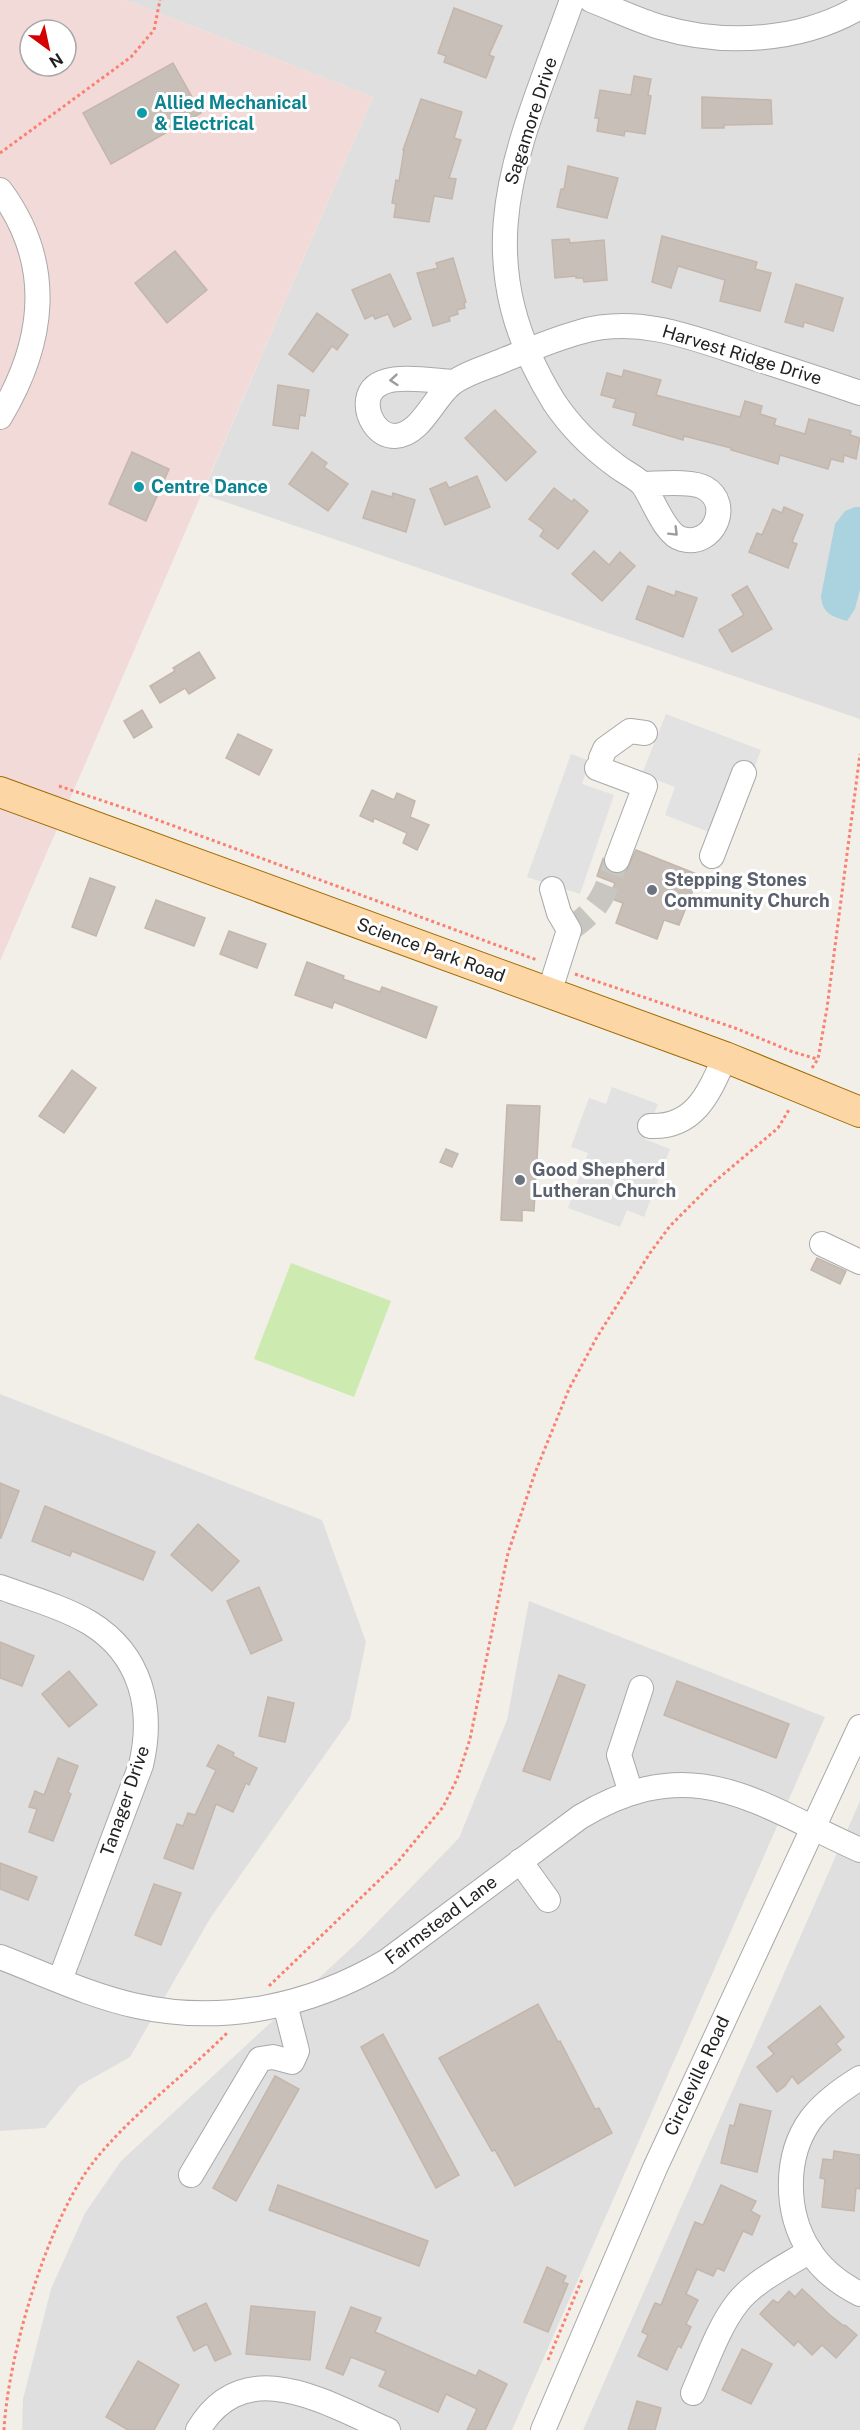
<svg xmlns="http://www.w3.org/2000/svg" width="860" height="2430" font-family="'Public Sans',sans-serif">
  <rect width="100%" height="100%" fill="#f2efe9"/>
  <g fill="#e0dfdf">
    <polygon points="126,0 860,0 860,719 202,494 373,97"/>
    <polygon points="0,1394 322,1520 366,1642 350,1719 211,1917 130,2057 79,2086 45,2128 0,2131"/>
    <polygon points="529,1601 825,1717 512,2430 22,2430 23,2399 51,2289 85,2213 121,2161 359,1941 459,1838 507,1720"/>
    <polygon points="860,1801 860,2430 583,2430"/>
  </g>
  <path fill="#f2dad9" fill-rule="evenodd" d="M 0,0 L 126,0 L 373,97 L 0,961 ZM 30,30 L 66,30 L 66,66 L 30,66 Z"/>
  <polygon fill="#cdebb0" points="291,1263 391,1301 354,1397 254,1359"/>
  <g fill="#e2e2e2">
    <polygon points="666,714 761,750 727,839 665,815 675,787 642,774"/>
    <polygon points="571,754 590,761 582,784 614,795 580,894 527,877"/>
    <polygon points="612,1087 658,1104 644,1139 670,1149 644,1217 627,1210 620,1227 568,1208 588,1153 571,1147 589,1098 606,1104"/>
  </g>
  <path fill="#aad3df" d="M 855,507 L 860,507 L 860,589 L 855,609 L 847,621 C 831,616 822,613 821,596 L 835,524 L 845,511 Z"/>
  <g fill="#c7bfb8" stroke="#c4b6ab" stroke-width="1.5">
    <polygon points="454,8 502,26 489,55 494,57 486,78 444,62 446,56 438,53"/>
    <polygon points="173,63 201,113 111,164 83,113"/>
    <polygon points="634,76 651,79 648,95 651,96 645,134 625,131 624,136 597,131 599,118 595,118 600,90 631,95"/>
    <polygon points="702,97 771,100 772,124 724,125 724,128 702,128"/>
    <polygon points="421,99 462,112 454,138 461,140 449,178 456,179 452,199 434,196 429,222 394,217 396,204 392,203 396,180 399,181 404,150 403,150"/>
    <polygon points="568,166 618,178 607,218 557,207 561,189 564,189"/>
    <polygon points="662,236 757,262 755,269 771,273 760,311 720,301 725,280 678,266 671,288 652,282"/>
    <polygon points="569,239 570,243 604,240 607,280 584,282 583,278 576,278 576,276 555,278 552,240"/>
    <polygon points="175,251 207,290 167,323 135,283"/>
    <polygon points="453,258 466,302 464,303 465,308 457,310 458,314 449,317 450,321 433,326 417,273 438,268 436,263"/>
    <polygon points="390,274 411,319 394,327 388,314 375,319 373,315 365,319 352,290"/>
    <polygon points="796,284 843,298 833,331 804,322 803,327 785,322"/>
    <polygon points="317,313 348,335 337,350 332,346 313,372 289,354"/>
    <polygon points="624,370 661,380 656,395 740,417 745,401 762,406 760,414 776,419 774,425 805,434 809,419 851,431 850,435 860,438 856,459 844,455 843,462 831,459 828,469 780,455 778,464 731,450 731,448 684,436 683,440 633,425 636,413 613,407 616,399 601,395 607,373 622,377"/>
    <polygon points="278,385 309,390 305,416 300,415 298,429 273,425"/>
    <polygon points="495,410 536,452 506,481 465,438"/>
    <polygon points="132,452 169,469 146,521 109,504"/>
    <polygon points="312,452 327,463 324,467 348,484 328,511 289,484"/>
    <polygon points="477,476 490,507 445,525 430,489 446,482 449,488"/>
    <polygon points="554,488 572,502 574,499 588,511 558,549 540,536 544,530 529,519"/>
    <polygon points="372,491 392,497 393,493 415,500 406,532 363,518"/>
    <polygon points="784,507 803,515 792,542 797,544 788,568 749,552 757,533 762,535 773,509 782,513"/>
    <polygon points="594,551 609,565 620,552 635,566 602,601 572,574"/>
    <polygon points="648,586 675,596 676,591 697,598 683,637 636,619"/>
    <polygon points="747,586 772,629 732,652 719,630 744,615 732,595"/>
    <polygon points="199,652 215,678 189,694 185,688 160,703 150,686 175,671 173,668"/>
    <polygon points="142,710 152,727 134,738 124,721"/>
    <polygon points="238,734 272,750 259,775 226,758"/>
    <polygon points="372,790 394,800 397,793 415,801 410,817 429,825 417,850 403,843 407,833 374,818 373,822 360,816"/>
    <polygon points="636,850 699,875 679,925 664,920 657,939 616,923 623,903 609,898 615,883 597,876 603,859 606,869 611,873 619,874 626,871"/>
    <polygon points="90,878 115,887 96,936 72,927"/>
    <polygon points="156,900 205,918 194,946 145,928"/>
    <polygon points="229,931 266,944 257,968 220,954"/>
    <polygon points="307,962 344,976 343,979 380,992 382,987 437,1007 426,1038 334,1002 332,1008 295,995"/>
    <polygon points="72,1070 96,1088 64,1133 39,1116"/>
    <polygon points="507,1105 540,1106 534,1211 522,1210 522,1221 501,1220"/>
    <polygon points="446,1149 458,1154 452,1167 440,1162"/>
    <polygon points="817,1258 846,1271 840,1284 811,1270"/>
    <polygon points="0,1483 19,1491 1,1538 0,1538"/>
    <polygon points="45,1506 155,1552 143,1580 72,1551 70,1556 32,1541"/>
    <polygon points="198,1524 239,1561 212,1591 171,1555"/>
    <polygon points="259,1587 282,1640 251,1654 227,1601"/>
    <polygon points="0,1642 34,1656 22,1686 0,1678"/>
    <polygon points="69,1671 97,1705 69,1727 42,1694"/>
    <polygon points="559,1675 585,1685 550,1780 523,1771"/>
    <polygon points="677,1681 789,1724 776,1758 664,1715"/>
    <polygon points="268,1697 294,1703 285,1742 259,1736"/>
    <polygon points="218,1745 234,1753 233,1756 257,1768 249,1785 246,1783 233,1812 216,1804 193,1869 164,1858 177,1824 183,1826 188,1813 195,1815 216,1770 207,1766"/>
    <polygon points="58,1758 78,1766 68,1792 71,1794 53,1841 29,1832 37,1809 29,1807 35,1791 44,1795"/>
    <polygon points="0,1863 37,1877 28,1900 0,1889"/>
    <polygon points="154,1884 181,1893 161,1945 135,1935"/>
    <polygon points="538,2004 558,2042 560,2041 595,2109 599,2108 612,2133 515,2186 495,2150 492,2151 439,2058"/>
    <polygon points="820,2006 844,2037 836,2044 841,2050 798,2084 792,2076 785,2086 777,2092 757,2067 774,2054 768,2047"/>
    <polygon points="383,2034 459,2175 436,2188 361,2047"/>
    <polygon points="275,2076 299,2089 236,2201 213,2188"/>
    <polygon points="740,2104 771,2111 757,2172 721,2163 730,2125 734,2126"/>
    <polygon points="834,2151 860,2155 860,2189 856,2188 854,2211 822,2207 825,2179 820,2178 823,2159 833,2160"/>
    <polygon points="278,2185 428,2241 419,2266 269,2210"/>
    <polygon points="721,2185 756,2201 751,2211 760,2216 752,2235 743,2231 724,2271 717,2268 713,2276 697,2269 686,2294 698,2300 686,2324 691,2327 681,2348 678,2346 667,2370 638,2356 648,2335 642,2332 655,2303 661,2305 695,2222 703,2225"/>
    <polygon points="547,2267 566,2276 563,2282 568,2284 548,2332 524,2322"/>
    <polygon points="802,2289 830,2315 844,2326 845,2325 857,2335 836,2358 822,2345 812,2355 798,2341 794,2346 760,2314 773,2300 778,2303 789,2291 795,2297"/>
    <polygon points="206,2303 231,2354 215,2361 207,2344 194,2351 177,2317"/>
    <polygon points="251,2306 315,2312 310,2360 246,2354"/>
    <polygon points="351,2307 381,2318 375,2332 476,2376 479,2370 507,2384 485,2430 467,2430 477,2409 446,2394 438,2412 379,2386 386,2371 351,2357 343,2375 326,2368"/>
    <polygon points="742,2349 772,2364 751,2404 722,2390"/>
    <polygon points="138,2361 179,2385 154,2430 128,2430 106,2417"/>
    <polygon points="637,2401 661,2408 655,2430 628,2430"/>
  </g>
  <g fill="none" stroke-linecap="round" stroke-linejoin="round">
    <path stroke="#c8c6c1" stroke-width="24" stroke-dasharray="24 12" stroke-linecap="butt" d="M 569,930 C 602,907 603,896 617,860"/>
    <defs>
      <g id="minor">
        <path d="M 572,0 C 519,149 461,251 554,402 C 570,426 591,447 614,464 C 622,471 636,477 643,485 C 653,499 665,535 682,539 C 713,548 733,504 705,488 C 692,480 657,484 642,484"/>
        <path d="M 591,0 C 614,9 637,20 660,27 C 724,46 801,42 860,7"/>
        <path d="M 0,190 C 55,264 45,342 0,417"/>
        <path d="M 453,382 C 430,381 373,368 368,400 C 366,416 377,436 395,436 C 422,435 434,395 454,382 C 468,372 488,367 504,360 C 529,350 554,339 580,332 C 638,315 694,338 748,356 C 785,368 823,380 860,393"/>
        <polyline points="601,758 605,749 630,731 645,733"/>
        <polyline points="597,768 645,786 617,860"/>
        <polyline points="712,856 744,773"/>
        <polyline points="549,993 569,930 559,913 552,889"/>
        <path d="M 650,1126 C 695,1128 709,1093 725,1057"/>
        <polyline points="822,1244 860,1262"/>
        <path d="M 0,1587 C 30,1598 63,1607 90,1623 C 142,1655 154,1710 141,1765 L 60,1980"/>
        <polyline points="631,1793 619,1755 641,1688"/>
        <polyline points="520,1861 548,1900"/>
        <path d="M 0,1957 C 45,1974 90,1996 137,2006 C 224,2025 311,2006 387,1961 L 580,1817 C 694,1749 755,1803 860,1850"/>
        <path d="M 860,2078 C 842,2089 824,2102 811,2119 C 784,2156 785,2212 809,2250 C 821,2269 840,2284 860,2294"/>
        <polyline points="191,2175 260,2059 273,2057 292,2062 297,2051 285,2004"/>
        <path d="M 693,2393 C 706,2364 718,2327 738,2302 C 756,2280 786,2266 810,2251"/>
        <path d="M 198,2430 C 245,2351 327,2404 388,2430"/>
        <polyline points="543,2430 655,2168 860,1727"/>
      </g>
      <polyline id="major" points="0,792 725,1057 860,1112"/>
    </defs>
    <use href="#minor" stroke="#a9a9a9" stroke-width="26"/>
    <use href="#major" stroke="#a06b00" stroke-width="32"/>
    <g stroke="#fa8072" stroke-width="3" stroke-dasharray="3 3" stroke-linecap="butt">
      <polyline points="0,153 131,57 154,30 160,0"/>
      <polyline points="59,786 136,812 537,960"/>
      <polyline points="575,974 735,1028 793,1052 817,1059"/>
      <polyline points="812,1068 818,1059 827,1008 860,754"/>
      <polyline points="269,1986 396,1864 443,1807 457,1779 470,1739 508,1553 535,1473 569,1389 597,1337 650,1253 670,1226 713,1183 778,1128 790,1108"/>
      <polyline points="548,2360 583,2277"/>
      <path d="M 4,2430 C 8,2355 48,2218 95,2160 C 133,2113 184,2076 227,2033"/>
    </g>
    <use href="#minor" stroke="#fff" stroke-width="24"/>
    <use href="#major" stroke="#fcd6a4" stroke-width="30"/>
  </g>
  <defs><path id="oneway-chevron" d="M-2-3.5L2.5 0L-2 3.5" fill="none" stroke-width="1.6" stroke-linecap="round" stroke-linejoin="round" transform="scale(1.5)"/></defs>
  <g stroke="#9c9c9c">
    <use href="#oneway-chevron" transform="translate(394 380) rotate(175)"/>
    <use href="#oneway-chevron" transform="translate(674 532) rotate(45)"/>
  </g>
  <g fill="#0f9aa8" stroke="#fff" stroke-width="2">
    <circle cx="142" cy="113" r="6"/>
    <circle cx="139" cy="487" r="6"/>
  </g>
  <g fill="#6b7280" stroke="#fff" stroke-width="2">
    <circle cx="652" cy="890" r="6"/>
    <circle cx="520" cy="1180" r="6"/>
  </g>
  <g text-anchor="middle" stroke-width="6" stroke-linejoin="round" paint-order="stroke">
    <g font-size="18" font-weight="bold" fill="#0d838f" stroke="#fff" text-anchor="start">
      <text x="154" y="109">Allied Mechanical<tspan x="154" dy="21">&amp; Electrical</tspan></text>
      <text x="151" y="493">Centre Dance</text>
    </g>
    <g font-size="18" fill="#222" stroke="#fff">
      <text transform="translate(531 121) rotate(-72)" y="6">Sagamore Drive</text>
      <text transform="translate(742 355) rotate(17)" y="6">Harvest Ridge Drive</text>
      <text transform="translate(431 950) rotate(20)" y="6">Science Park Road</text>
      <text transform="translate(125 1801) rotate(-71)" y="6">Tanager Drive</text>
      <text transform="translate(441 1920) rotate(-37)" y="6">Farmstead Lane</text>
      <text transform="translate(697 2076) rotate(-65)" y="6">Circleville Road</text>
    </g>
    <g font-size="18" font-weight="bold" fill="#5b616d" stroke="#fff" text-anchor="start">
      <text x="664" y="886">Stepping Stones<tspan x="664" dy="21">Community Church</tspan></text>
      <text x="532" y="1176">Good Shepherd<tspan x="532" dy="21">Lutheran Church</tspan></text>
    </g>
  </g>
  <g transform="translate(48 48) rotate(147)"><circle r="28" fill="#ffffff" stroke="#a7a7a7" stroke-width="1.5"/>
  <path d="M0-4.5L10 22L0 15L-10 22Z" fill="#d40000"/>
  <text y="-9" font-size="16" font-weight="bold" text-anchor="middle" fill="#222222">N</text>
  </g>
</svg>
